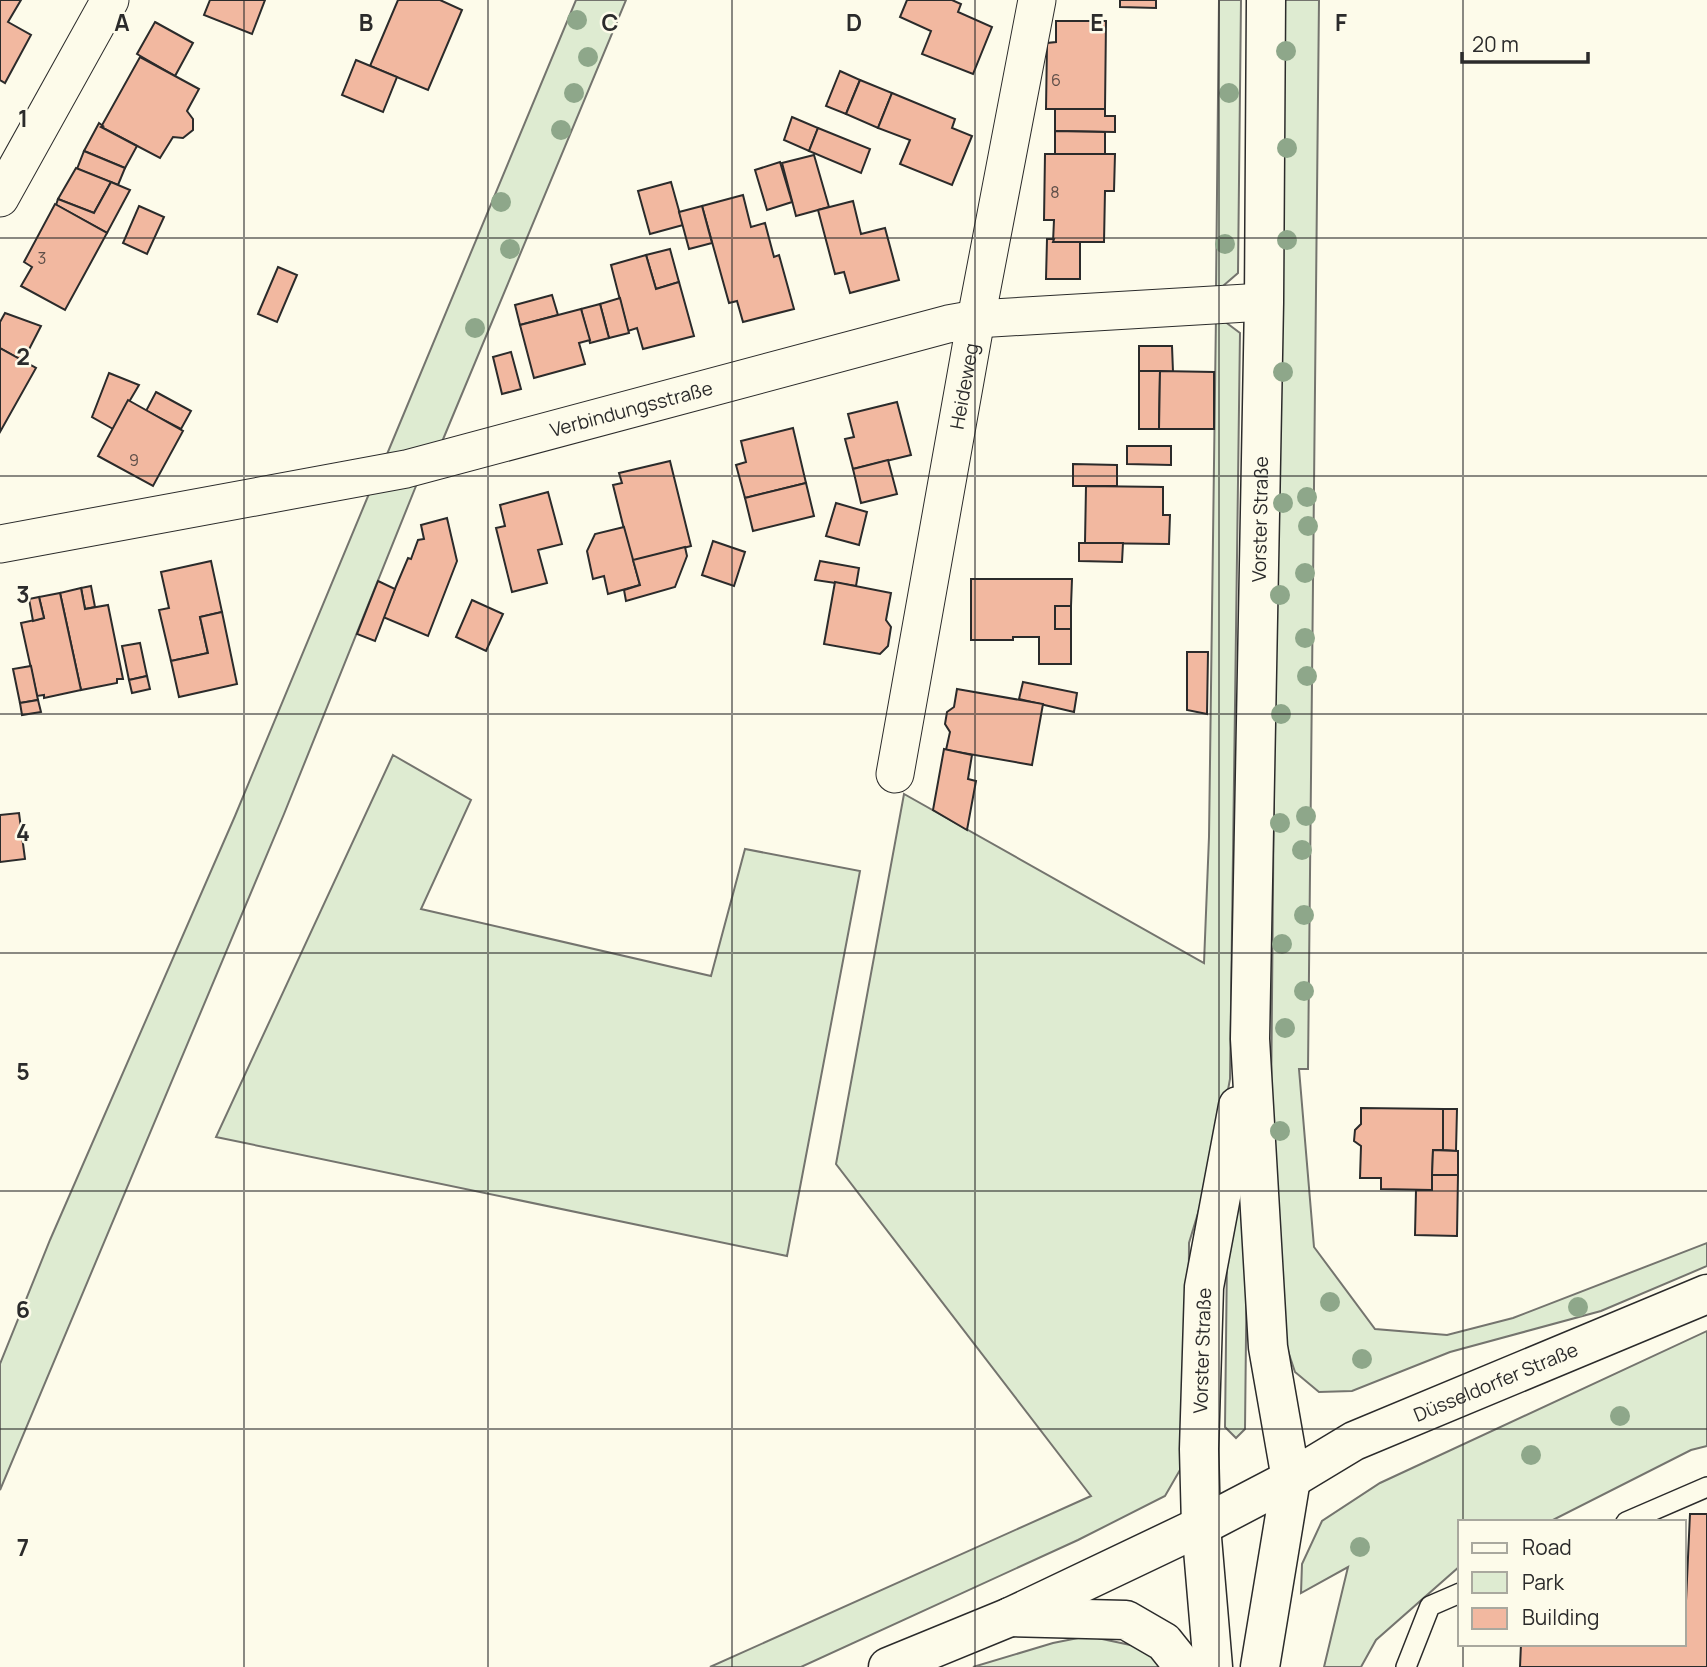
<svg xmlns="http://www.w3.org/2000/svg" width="1707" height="1667" font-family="Manrope,sans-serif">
  <rect width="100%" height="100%" fill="#fdfbea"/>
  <g fill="#deebd1" stroke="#74746e" stroke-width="2">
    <polygon points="576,0 626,0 439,449 385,459"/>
    <polygon points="1219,0 1241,0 1238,273 1216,292"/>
    <polygon points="1281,0 1319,0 1308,1069 1299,1069 1314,1247 1375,1329 1447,1335 1513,1318 1707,1243 1707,1266 1601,1311 1450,1352 1352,1391 1319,1392 1295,1372 1279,1324 1270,1219"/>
    <polygon points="1216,315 1240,333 1230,1079 1217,1150 1189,1243 1188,1428 1184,1463 1165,1496 1078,1540 801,1667 710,1667 1091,1496 836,1164 904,794 1204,963 1209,837"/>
    <polygon points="418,481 284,814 0,1490 0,1364 50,1240 235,816 371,489"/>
    <polygon points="393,755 471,800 421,909 711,976 745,849 860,871 787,1256 216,1137"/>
    <polygon points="1248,1152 1245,1429 1236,1438 1225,1427 1227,1257"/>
    <polygon points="1707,1331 1707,1446 1691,1450 1549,1522 1460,1522 1460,1566 1376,1640 1361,1667 1324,1667 1348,1567 1301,1593 1302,1564 1322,1521 1380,1483"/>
    <polygon points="1088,1636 1135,1646 1170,1667 973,1667 1053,1643"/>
  </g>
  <g fill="#f2b8a0" stroke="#2b2b2b" stroke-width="2">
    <polygon points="0,0 21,0 8,22 31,35 5,83 0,80"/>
    <polygon points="210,0 265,0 252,34 204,15"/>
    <polygon points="398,0 440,0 462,10 428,90 370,66"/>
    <polygon points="907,0 952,0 961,4 958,12 992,27 973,74 922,54 931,31 900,17"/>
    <polygon points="1120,0 1156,0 1156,8 1120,7"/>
    <polygon points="1056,21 1106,21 1105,109 1046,109 1047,43 1056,42"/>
    <polygon points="155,22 193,43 175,76 137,54"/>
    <polygon points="140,57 199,89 187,111 193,119 193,130 183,138 173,137 160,158 101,127"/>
    <polygon points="356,60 397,77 383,112 342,95"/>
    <polygon points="840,71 860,80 846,114 826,106"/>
    <polygon points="860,80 892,93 878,128 846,114"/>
    <polygon points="892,93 955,119 952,128 972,136 952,185 900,164 910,140 878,128"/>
    <polygon points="1055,109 1105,109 1105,116 1115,116 1115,132 1055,131"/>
    <polygon points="792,117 818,128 809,151 784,140"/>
    <polygon points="99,123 103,126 101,127 137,146 125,168 84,151"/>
    <polygon points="818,128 870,149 861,173 809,151"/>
    <polygon points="1055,131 1105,132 1105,155 1055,154"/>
    <polygon points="84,151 125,168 118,185 77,169"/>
    <polygon points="1045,154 1115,154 1114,191 1105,191 1104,242 1053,242 1054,220 1044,220"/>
    <polygon points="814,155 829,207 796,216 782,163"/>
    <polygon points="780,162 792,202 767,210 755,170"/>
    <polygon points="76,168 111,182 94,213 58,199"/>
    <polygon points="111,182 130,190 107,233 56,205 58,199 94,213"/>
    <polygon points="671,182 683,225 650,234 638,191"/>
    <polygon points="743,195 751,227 765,223 774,257 779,255 794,309 743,322 737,301 729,303 702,206"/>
    <polygon points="853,201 861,234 885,228 899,280 850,293 844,272 835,274 818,210"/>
    <polygon points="55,204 107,233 65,310 21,286 32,267 24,262"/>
    <polygon points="139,206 164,217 147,254 123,243"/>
    <polygon points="702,206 712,243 689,249 679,212"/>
    <polygon points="1047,239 1054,239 1053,242 1080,242 1080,279 1046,279"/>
    <polygon points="670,249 679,282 656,289 646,255"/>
    <polygon points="646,255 656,289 679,282 694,336 643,349 637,328 628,331 611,265"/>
    <polygon points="278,267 297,275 277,322 258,314"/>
    <polygon points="552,295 558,315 520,325 515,305"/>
    <polygon points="620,298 629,333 609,338 600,304"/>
    <polygon points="600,304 609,338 590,343 581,309"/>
    <polygon points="581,309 590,340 579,343 585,364 534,378 520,325"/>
    <polygon points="5,313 41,326 23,361 0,348 0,322"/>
    <polygon points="1139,346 1172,346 1173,372 1139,371"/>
    <polygon points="0,348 36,368 0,432"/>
    <polygon points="511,352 521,389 502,394 493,357"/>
    <polygon points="1139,371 1160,371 1159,429 1139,429"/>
    <polygon points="1160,371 1214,372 1214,429 1159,429"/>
    <polygon points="109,373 139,385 113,429 92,417"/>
    <polygon points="156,392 191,411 181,429 146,411"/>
    <polygon points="128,400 183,431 153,486 98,456"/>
    <polygon points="897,402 911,455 853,469 845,439 854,437 848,414"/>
    <polygon points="793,428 806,483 745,498 736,465 746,462 741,441"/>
    <polygon points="1127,446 1171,446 1171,465 1127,464"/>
    <polygon points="888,460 897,494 861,503 853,469"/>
    <polygon points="670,461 691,546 632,561 613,485 622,483 619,473"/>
    <polygon points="1073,464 1117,465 1117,486 1073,486"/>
    <polygon points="806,483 814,516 753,531 745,498"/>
    <polygon points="1086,486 1163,487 1163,515 1170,515 1169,544 1085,543"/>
    <polygon points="548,492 562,544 538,550 547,583 512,592 496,528 505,526 500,505"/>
    <polygon points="836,503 867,512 859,545 826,536"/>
    <polygon points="447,518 457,561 428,636 383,617 408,558 411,559 418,540 424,539 421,525"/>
    <polygon points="624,527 640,585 608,594 604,576 593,579 587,551 595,534"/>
    <polygon points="713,541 745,552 734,586 702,575"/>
    <polygon points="1079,543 1123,543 1122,562 1079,561"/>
    <polygon points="685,547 687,556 675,587 626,601 624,590 640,585 633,560"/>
    <polygon points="211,561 222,612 200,617 208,653 171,661 159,610 169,608 161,572"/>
    <polygon points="820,561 859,568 856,586 815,580"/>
    <polygon points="971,579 1072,579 1071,606 1055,606 1055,629 1071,629 1071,664 1039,664 1039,637 1013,637 1013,640 971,640"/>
    <polygon points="378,581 395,589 375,641 357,634"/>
    <polygon points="835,582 891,593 886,620 891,627 888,646 880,654 824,644"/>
    <polygon points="91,586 95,607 85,609 81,588"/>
    <polygon points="81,588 85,609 108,605 123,679 117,679 117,683 81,690 60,593"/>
    <polygon points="60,593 81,690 44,698 44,695 37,696 21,623 44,618 39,597"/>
    <polygon points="39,597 44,618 33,621 29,599"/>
    <polygon points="472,600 503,614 486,651 456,637"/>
    <rect x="1055" y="606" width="16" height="23"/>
    <polygon points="222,612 237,684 179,697 171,661 208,653 200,617"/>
    <polygon points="140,643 147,676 129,680 122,646"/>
    <polygon points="1187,652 1208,652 1207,714 1187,710"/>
    <polygon points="31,666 38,700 20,703 13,669"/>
    <polygon points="147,676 150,689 132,693 129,680"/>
    <polygon points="1023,682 1077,693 1074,712 1019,699"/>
    <polygon points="957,689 1043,704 1032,765 946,750 950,732 945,724 947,712 954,707"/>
    <polygon points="38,700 41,712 22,715 20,703"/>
    <polygon points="944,749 972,755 968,779 976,781 967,830 933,810"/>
    <polygon points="19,813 25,859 0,862 0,815"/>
    <polygon points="1361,1108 1443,1109 1443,1150 1433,1150 1432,1190 1381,1189 1381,1178 1360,1178 1361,1146 1354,1141 1355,1130 1361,1124"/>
    <polygon points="1443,1109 1457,1109 1456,1151 1443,1150"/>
    <polygon points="1433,1150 1458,1151 1458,1175 1432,1175"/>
    <polygon points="1432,1175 1458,1175 1457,1236 1415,1235 1416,1190 1432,1190"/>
    <polygon points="1690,1514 1707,1514 1707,1667 1520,1667 1521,1644 1684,1644"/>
  </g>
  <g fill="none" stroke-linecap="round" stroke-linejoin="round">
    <defs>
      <g id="service">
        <polyline points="1626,1522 1707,1487"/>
        <polyline points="1406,1667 1430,1606 1460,1593"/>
      </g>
      <g id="minor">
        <polyline points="0,198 110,0"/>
        <path id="s1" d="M 0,544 L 406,469 L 948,324 L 976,319 L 1264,302"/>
        <path id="s2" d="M 895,774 L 976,319 L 1037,0"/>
      </g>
      <g id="tertiary">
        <polyline points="1010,1617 1126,1620 1164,1642 1184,1667"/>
        <path id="s3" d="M 1213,1667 L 1201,1526 L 1199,1449 L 1204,1287 L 1238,1106"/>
        <path id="s4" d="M 1260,1667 L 1291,1479 L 1268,1347 L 1250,1039 L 1264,302 L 1266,0"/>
      </g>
      <g id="primary">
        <path id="s5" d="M 888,1667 L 1010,1617 L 1201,1526 L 1291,1479 L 1354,1441 L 1707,1294"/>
      </g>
    </defs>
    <use href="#service" stroke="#2b2b2b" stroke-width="22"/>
    <use href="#minor" stroke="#2b2b2b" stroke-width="39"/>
    <use href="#tertiary" stroke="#2b2b2b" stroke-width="41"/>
    <use href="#primary" stroke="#2b2b2b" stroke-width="41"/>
    <use href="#service" stroke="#fdfbea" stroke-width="19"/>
    <use href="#minor" stroke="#fdfbea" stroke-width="37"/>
    <use href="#tertiary" stroke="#fdfbea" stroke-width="38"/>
    <use href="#primary" stroke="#fdfbea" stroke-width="38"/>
  </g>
  <g fill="#8ea78a">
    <circle cx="577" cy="20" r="10"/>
    <circle cx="1286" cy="51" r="10"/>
    <circle cx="588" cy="57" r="10"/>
    <circle cx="574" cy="93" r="10"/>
    <circle cx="1229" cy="93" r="10"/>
    <circle cx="561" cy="130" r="10"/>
    <circle cx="1287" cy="148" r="10"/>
    <circle cx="501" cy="202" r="10"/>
    <circle cx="1287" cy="240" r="10"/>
    <circle cx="1225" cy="244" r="10"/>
    <circle cx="510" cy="249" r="10"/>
    <circle cx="475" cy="328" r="10"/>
    <circle cx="1283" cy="372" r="10"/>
    <circle cx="1307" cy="497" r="10"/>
    <circle cx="1283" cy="503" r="10"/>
    <circle cx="1308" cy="526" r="10"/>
    <circle cx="1305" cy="573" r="10"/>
    <circle cx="1280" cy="595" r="10"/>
    <circle cx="1305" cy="638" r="10"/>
    <circle cx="1307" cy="676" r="10"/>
    <circle cx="1281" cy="714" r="10"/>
    <circle cx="1306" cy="816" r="10"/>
    <circle cx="1280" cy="823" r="10"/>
    <circle cx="1302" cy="850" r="10"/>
    <circle cx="1304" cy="915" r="10"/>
    <circle cx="1282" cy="944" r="10"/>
    <circle cx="1304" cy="991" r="10"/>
    <circle cx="1285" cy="1028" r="10"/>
    <circle cx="1280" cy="1131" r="10"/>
    <circle cx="1330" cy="1302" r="10"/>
    <circle cx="1578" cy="1307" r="10"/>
    <circle cx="1362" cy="1359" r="10"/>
    <circle cx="1620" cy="1416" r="10"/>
    <circle cx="1531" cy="1455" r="10"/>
    <circle cx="1360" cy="1547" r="10"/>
  </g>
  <path fill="none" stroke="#2b2b2b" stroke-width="2" stroke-opacity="0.55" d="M 244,0 L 244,1667M 488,0 L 488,1667M 732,0 L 732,1667M 975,0 L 975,1667M 1219,0 L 1219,1667M 1463,0 L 1463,1522M 0,238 L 1707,238M 0,476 L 1707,476M 0,714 L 1707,714M 0,953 L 1707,953M 0,1191 L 1707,1191M 0,1429 L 1707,1429M 1463,1644 L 1463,1667"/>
  <g text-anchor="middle" stroke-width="5" stroke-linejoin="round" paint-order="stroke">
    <g font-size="16" fill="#5d4e48">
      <text x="1056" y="86">6</text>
      <text x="1055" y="198">8</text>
      <text x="42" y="264">3</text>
      <text x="134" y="466">9</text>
    </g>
    <g font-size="19" fill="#2b2b2b" stroke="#fdfbea">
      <text dy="7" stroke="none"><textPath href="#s2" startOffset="394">Heideweg</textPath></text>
      <text dy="7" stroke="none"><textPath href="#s1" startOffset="646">Verbindungsstraße</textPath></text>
      <text dy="7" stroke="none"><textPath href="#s4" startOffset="1153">Vorster Straße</textPath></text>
      <text dy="7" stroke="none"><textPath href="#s3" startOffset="317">Vorster Straße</textPath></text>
      <text dy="7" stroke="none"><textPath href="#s5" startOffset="672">Düsseldorfer Straße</textPath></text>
    </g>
  </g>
  <g font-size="23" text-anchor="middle" font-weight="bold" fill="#2b2b2b" stroke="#fdfbea" stroke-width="5" stroke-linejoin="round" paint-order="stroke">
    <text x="122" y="31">A</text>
    <text x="366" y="31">B</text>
    <text x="610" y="31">C</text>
    <text x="854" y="31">D</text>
    <text x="1097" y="31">E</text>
    <text x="1341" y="31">F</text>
    <text x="23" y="127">1</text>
    <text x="23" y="365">2</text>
    <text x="23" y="603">3</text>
    <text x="23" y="841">4</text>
    <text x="23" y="1080">5</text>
    <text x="23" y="1318">6</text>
    <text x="23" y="1556">7</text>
  </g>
  <rect x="1458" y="1520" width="228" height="126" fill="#fdfbea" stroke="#a9a89e" stroke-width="2"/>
  <rect x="1472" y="1543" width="35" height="10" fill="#fdfbea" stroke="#a9a89e" stroke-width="2"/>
  <text x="1522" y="1555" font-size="21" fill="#2b2b2b">Road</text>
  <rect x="1472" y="1572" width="35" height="21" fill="#deebd1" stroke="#a9a89e" stroke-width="2"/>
  <text x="1522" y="1590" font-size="21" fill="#2b2b2b">Park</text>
  <rect x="1472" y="1608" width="35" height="21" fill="#f2b8a0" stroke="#a9a89e" stroke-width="2"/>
  <text x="1522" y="1625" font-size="21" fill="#2b2b2b">Building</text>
  <path d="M1462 52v10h126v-10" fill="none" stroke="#2b2b2b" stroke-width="3.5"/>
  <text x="1472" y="52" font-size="21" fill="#2b2b2b" stroke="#fdfbea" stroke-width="5" paint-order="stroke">20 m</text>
</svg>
